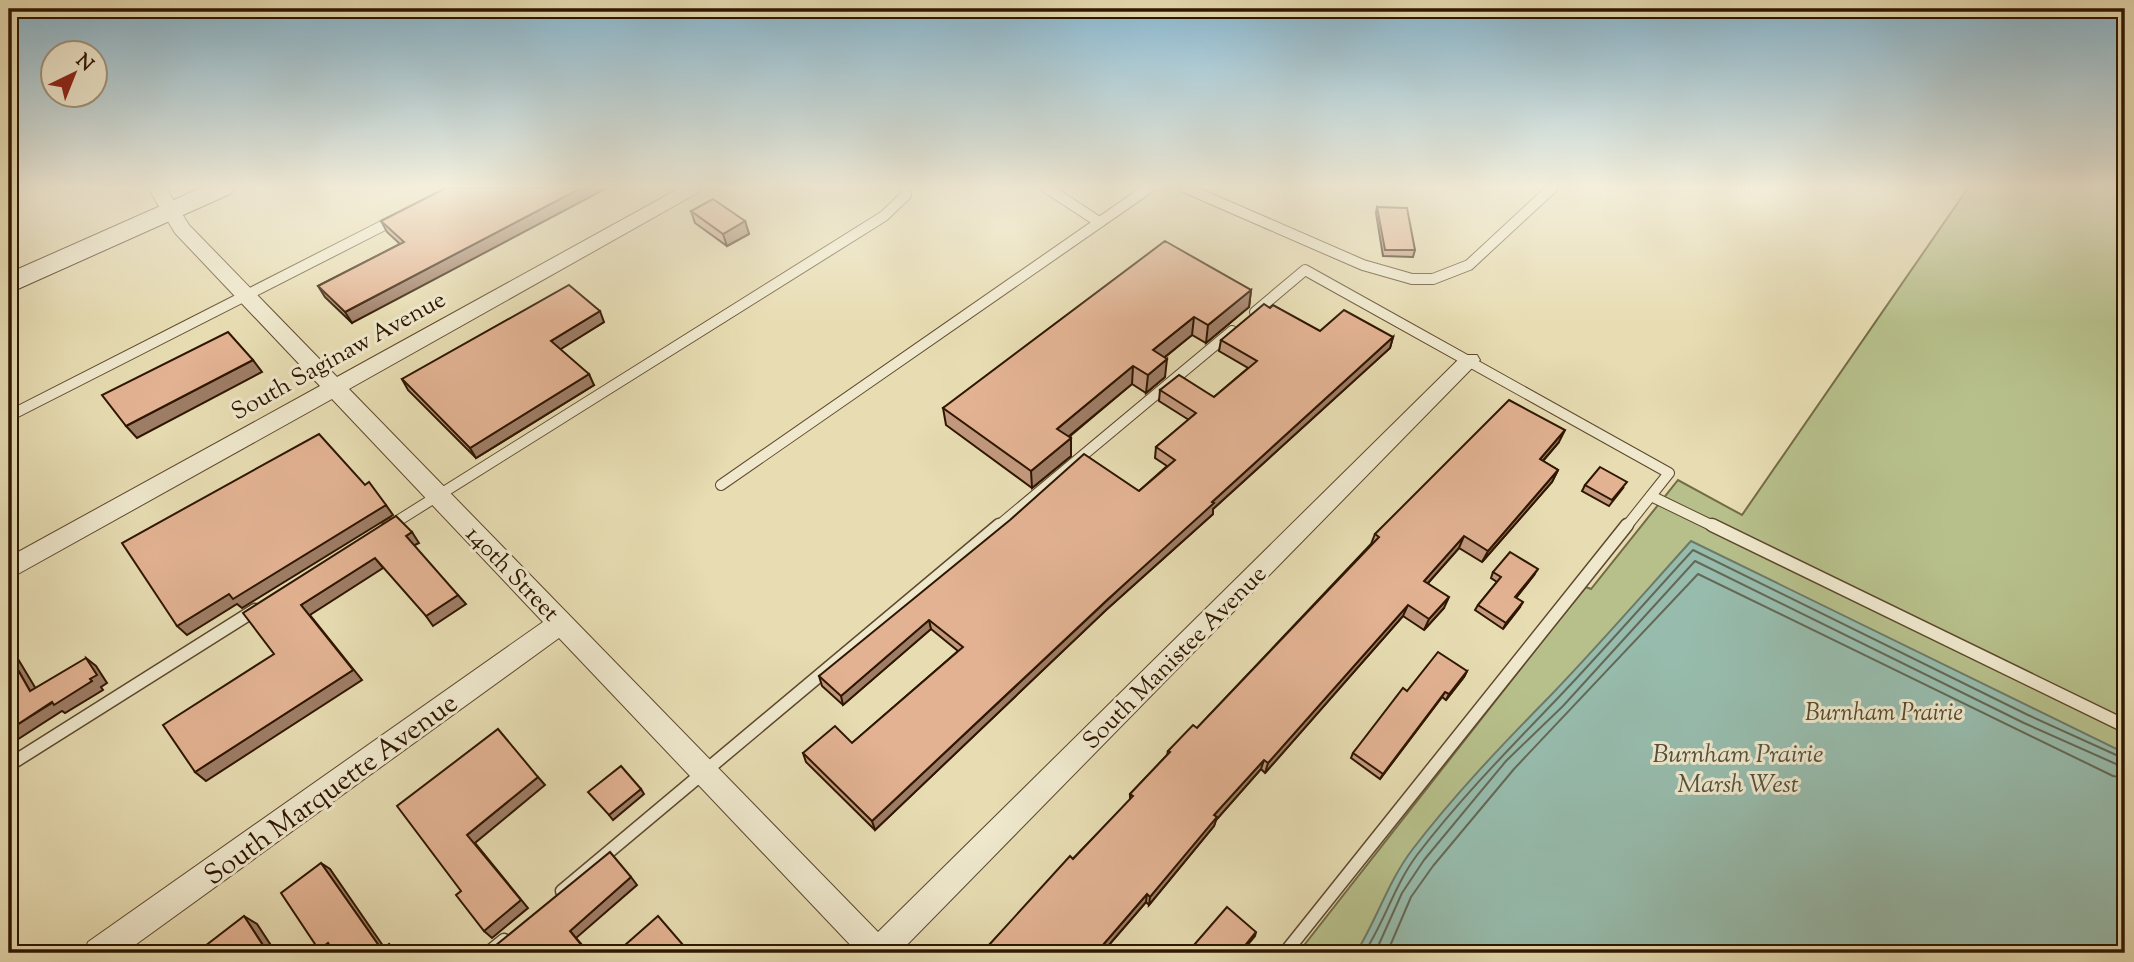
<svg xmlns="http://www.w3.org/2000/svg" width="2134" height="962" font-family="'Sorts Mill Goudy',serif">
  <rect width="100%" height="100%" fill="#e7dcb2"/>
  <filter id="stains"><feTurbulence type="fractalNoise" baseFrequency=".00286" numOctaves="4"/><feColorMatrix values="0 0 0 0 .2 0 0 0 0 .09 0 0 0 0 .02 0 0 0 .5 -.17"/></filter>
  <radialGradient id="worn" r=".72"><stop offset=".6" stop-color="#630" stop-opacity="0"/><stop offset="1" stop-color="#630" stop-opacity=".3"/></radialGradient>
  <polygon fill="#b7c08b" stroke="#736b46" stroke-width="2" points="1968,188 2125,188 2125,953 1298,953 1558,621 1586,587 1591,589 1678,480 1742,515"/>
  <path fill="#97bcad" stroke="#6d7a68" stroke-width="2" d="M 1691,541 L 2125,753 L 2125,953 L 1356,953 C 1377,919 1388,882 1412,850 C 1454,795 1502,745 1551,695 C 1599,645 1645,592 1691,541 Z"/>
  <g fill="none" stroke-linecap="round" stroke-linejoin="round">
    <g stroke="#636956" stroke-width="2">
      <path d="M 1364,953 C 1385,921 1394,886 1417,855 C 1459,800 1508,750 1556,700 C 1603,651 1647,600 1693,550 L 2028,715 L 2125,759"/>
      <polyline points="1375,953 1402,893 1424,860 1506,761 1563,706 1695,561 2024,723 2125,768"/>
      <polyline points="1387,953 1411,897 1433,866 1514,769 1698,574 2113,776 2125,778"/>
    </g>
    <defs>
      <g id="lane-far1">
        <polyline points="1047,188 1099,222"/>
        <polyline points="1186,188 1363,265 1412,279 1433,279 1469,265 1552,188"/>
        <polyline points="1255,312 1305,270 1669,473 1626,527"/>
        <polyline points="9,416 396,219"/>
        <polyline points="721,485 1149,188"/>
        <polyline points="1651,496 1715,527"/>
        <polyline points="388,527 884,216 906,195 905,188"/>
        <polyline points="997,527 1232,331"/>
      </g>
      <g id="lane">
        <polyline points="1712,525 2125,726"/>
        <polyline points="388,527 391,525"/>
        <polyline points="9,765 255,610"/>
        <polyline points="562,891 999,525"/>
        <polyline points="488,953 504,940"/>
        <polyline points="1285,953 1627,525"/>
      </g>
      <polygon id="street" points="148,188 166,188 189,225 337,377 680,188 702,188 699,192 349,389 878,932 1463,355 1477,355 1480,360 899,953 858,953 559,638 124,953 84,953 88,942 543,622 332,399 9,579 9,557 320,386 175,233"/>
      <polygon id="secondary" points="201,188 234,188 230,194 9,293 9,273"/>
    </defs>
    <use href="#lane-far1" stroke="#5d482c" stroke-width="12"/>
    <use href="#lane" stroke="#5d482c" stroke-width="15"/>
    <use href="#street" stroke="#5d482c" stroke-width="2"/>
    <use href="#secondary" stroke="#2f1600" stroke-width="2"/>
    <use href="#lane-far1" stroke="#efe8cd" stroke-width="10"/>
    <use href="#lane" stroke="#efe8cd" stroke-width="12"/>
    <use href="#street" fill="#efe8cd" fill-rule="evenodd"/>
    <use href="#secondary" fill="#efe8cd" fill-rule="evenodd"/>
  </g>
  <g fill="#c2997e" stroke="#2f1600" stroke-width="2">
    <polygon points="446,188 352,323 325,297 318,286 400,244 387,232 381,221"/>
    <polygon points="1377,207 1415,250 1413,257 1383,256 1376,213"/>
    <polygon points="691,211 745,221 749,234 727,246 695,223"/>
    <polygon points="1251,290 1249,307 1206,343 1192,335 1164,358 1165,377 1146,393 1132,384 1069,437 1071,438 1071,456 1032,488 946,425 943,408"/>
    <polygon points="604,322 560,349 594,385 476,458 408,390 402,379"/>
    <polygon points="1320,331 1393,337 1390,348 1213,509 1213,514 1106,610 875,830 806,762 803,753 852,743 958,651 931,629 843,705 822,686 819,676 1139,491 1167,466 1155,458 1156,447 1189,420 1159,401 1160,390 1214,397 1248,368 1219,351 1221,340"/>
    <polygon points="1559,442 1543,461 1558,470 1552,482 1482,562 1459,548 1428,583 1444,608 1424,630 1403,616 1265,773 1261,769 1216,820 1214,826 1149,905 1146,902 1102,953 991,953 989,945 1130,800 1130,794 1167,755 1168,751 1197,728 1371,544 1375,534"/>
    <polygon points="1585,485 1623,488 1609,506 1582,491"/>
    <polygon points="1493,572 1534,575 1516,598 1520,607 1503,629 1475,610 1478,605 1497,582 1491,578"/>
    <polygon points="1467,671 1464,677 1446,700 1442,697 1380,779 1351,758 1353,753 1407,691"/>
  </g>
  <g fill="#9e7d66" stroke="#2f1600" stroke-width="2">
    <polygon points="581,188 607,188 352,323 345,312"/>
    <polygon points="745,221 749,234 727,246 723,234"/>
    <polygon points="1251,290 1249,307 1206,343 1208,325"/>
    <polygon points="600,311 604,322 556,352 551,341"/>
    <polygon points="1194,317 1192,335 1151,368 1153,350"/>
    <polygon points="1393,337 1390,348 1213,509 1213,514 1106,610 875,830 872,821 1212,502"/>
    <polygon points="1167,359 1165,377 1146,393 1148,375"/>
    <polygon points="253,360 262,372 137,438 126,426"/>
    <polygon points="1133,366 1132,384 1057,446 1057,429"/>
    <polygon points="589,374 594,385 476,458 470,448"/>
    <polygon points="1565,430 1559,442 1534,471 1540,459"/>
    <polygon points="1071,438 1071,456 1032,488 1031,471"/>
    <polygon points="1558,470 1552,482 1482,562 1488,551"/>
    <polygon points="386,505 393,515 242,608 237,604 187,635 177,626 229,594"/>
    <polygon points="412,532 419,543 413,546 406,536"/>
    <polygon points="1464,536 1459,548 1420,592 1424,581"/>
    <polygon points="375,558 383,568 310,615 362,680 206,781 195,772 353,670 301,605"/>
    <polygon points="1538,569 1534,575 1512,603 1515,597"/>
    <polygon points="458,595 466,604 433,626 426,616"/>
    <polygon points="1449,597 1444,608 1424,630 1429,619"/>
    <polygon points="1523,602 1520,607 1503,629 1506,623"/>
    <polygon points="1408,605 1403,616 1265,773 1268,763"/>
    <polygon points="929,620 931,629 843,705 841,696"/>
    <polygon points="9,644 42,699 30,691 9,654"/>
    <polygon points="86,658 96,666 107,683 101,687 103,690 65,713 62,711 9,745 9,730 90,679"/>
    <polygon points="1467,671 1464,677 1446,700 1449,694"/>
    <polygon points="1445,692 1442,697 1380,779 1383,774"/>
    <polygon points="1264,760 1261,769 1216,820 1214,826 1149,905 1150,897 1214,815"/>
    <polygon points="538,777 545,785 475,843 528,908 492,938 484,931 467,835"/>
    <polygon points="641,789 644,794 613,820 609,815"/>
    <polygon points="321,863 330,869 388,953 382,950"/>
    <polygon points="631,877 637,885 576,938 589,953 588,953 570,931"/>
    <polygon points="1147,894 1146,902 1102,953 1096,953"/>
    <polygon points="244,916 257,924 276,953 268,953"/>
    <polygon points="1256,932 1255,936 1241,953 1239,953"/>
    <polygon points="328,943 337,949 331,953 324,953 319,950"/>
    <polygon points="389,944 397,950 399,953 395,953"/>
  </g>
  <g fill="#e2b292" stroke="#2f1600" stroke-width="2">
    <polygon points="446,188 581,188 345,312 318,286 404,242 381,221"/>
    <polygon points="713,199 745,221 723,234 691,211"/>
    <polygon points="1377,207 1407,208 1415,250 1385,250"/>
    <polygon points="1165,241 1251,290 1208,325 1194,317 1153,350 1167,359 1148,375 1133,366 1057,429 1071,438 1031,471 943,408"/>
    <polygon points="569,285 600,311 551,341 589,374 470,448 402,379"/>
    <polygon points="1264,304 1270,308 1273,305 1320,331 1344,310 1393,337 1212,502 1214,503 1107,600 872,821 803,753 835,726 852,743 963,647 929,620 841,696 819,676 1010,520 1084,454 1139,491 1175,460 1156,447 1196,413 1160,390 1179,375 1214,397 1257,361 1221,340"/>
    <polygon points="228,332 253,360 126,426 102,395"/>
    <polygon points="1509,400 1565,430 1540,459 1558,470 1488,551 1464,536 1424,581 1449,597 1429,619 1408,605 1268,763 1264,760 1214,815 1217,817 1150,897 1147,894 1096,953 998,953 989,945 1070,856 1073,859 1133,796 1130,794 1170,752 1168,751 1193,725 1197,728 1379,537 1375,534"/>
    <polygon points="319,434 365,485 369,482 386,505 233,599 229,594 177,626 122,543"/>
    <polygon points="1600,467 1627,482 1612,500 1585,485"/>
    <polygon points="396,516 412,532 406,536 458,595 426,616 375,558 301,605 353,670 195,772 163,725 274,654 243,613"/>
    <polygon points="1510,552 1538,569 1515,597 1523,602 1506,623 1478,605 1501,577 1493,572"/>
    <polygon points="1438,652 1467,671 1449,694 1445,692 1383,774 1353,753 1403,688 1407,691"/>
    <polygon points="9,654 30,691 86,658 97,675 90,679 92,681 54,705 52,702 9,730"/>
    <polygon points="498,729 538,777 467,835 521,900 484,931 456,895 461,891 397,806"/>
    <polygon points="621,766 641,789 609,815 588,792"/>
    <polygon points="610,852 631,877 570,931 588,953 494,953 498,950 495,946"/>
    <polygon points="321,863 382,950 389,944 395,953 335,953 328,943 319,950 281,893"/>
    <polygon points="1227,907 1256,932 1239,953 1187,953"/>
    <polygon points="244,916 268,953 196,953"/>
    <polygon points="658,916 690,953 616,953"/>
  </g>
  <linearGradient id="sky" x2="0" y2="1"><stop stop-color="#87b7d0"/><stop offset="0.58" stop-color="#f4efdc"/><stop offset="1" stop-color="#f4efdc" stop-opacity="0"/></linearGradient>
  <rect width="2134" height="322" fill="url(#sky)"/>
  <g text-anchor="middle" stroke-width="6" stroke-linejoin="round" paint-order="stroke">
    <g font-size="24" fill="#2f1600" stroke="#efe8cd">
      <text transform="translate(338 355) rotate(-29)" y="8">South Saginaw Avenue</text>
      <text transform="translate(513 573) rotate(46)" y="8">140th Street</text>
      <text transform="translate(1174 657) rotate(-45)" y="8">South Manistee Avenue</text>
    </g>
    <g font-size="24" font-style="italic" fill="#58492a" stroke="#efe8cd">
      <text x="1884" y="720">Burnham Prairie</text>
    </g>
    <g font-size="26" font-style="italic" fill="#53503d" stroke="#efe8cd">
      <text x="1738" y="762">Burnham Prairie<tspan x="1738" dy="30">Marsh West</tspan></text>
    </g>
    <g font-size="28" fill="#2f1600" stroke="#efe8cd">
      <text transform="translate(330 788) rotate(-36)" y="10">South Marquette Avenue</text>
    </g>
  </g>
  <rect width="2134" height="962" fill="none" stroke="#e7dcb2" stroke-width="35"/>
  <rect x="10" y="10" width="2113" height="941" fill="none" stroke="#2f1600" stroke-width="3.5"/>
  <rect x="18" y="18" width="2099" height="927" fill="none" stroke="#2f1600" stroke-width="2"/>
  <g transform="translate(74 74) rotate(43)"><circle r="33" fill="#efe8cd" stroke="#a2947b" stroke-width="2"/>
  <path d="M0-5L12 26L0 18L-12 26Z" fill="#8f2418"/>
  <text y="-10" font-size="19" font-weight="bold" text-anchor="middle" fill="#2f1600">N</text>
  </g>
  <rect width="100%" height="100%" filter="url(#stains)"/>
  <rect width="100%" height="100%" fill="url(#worn)"/>
</svg>
